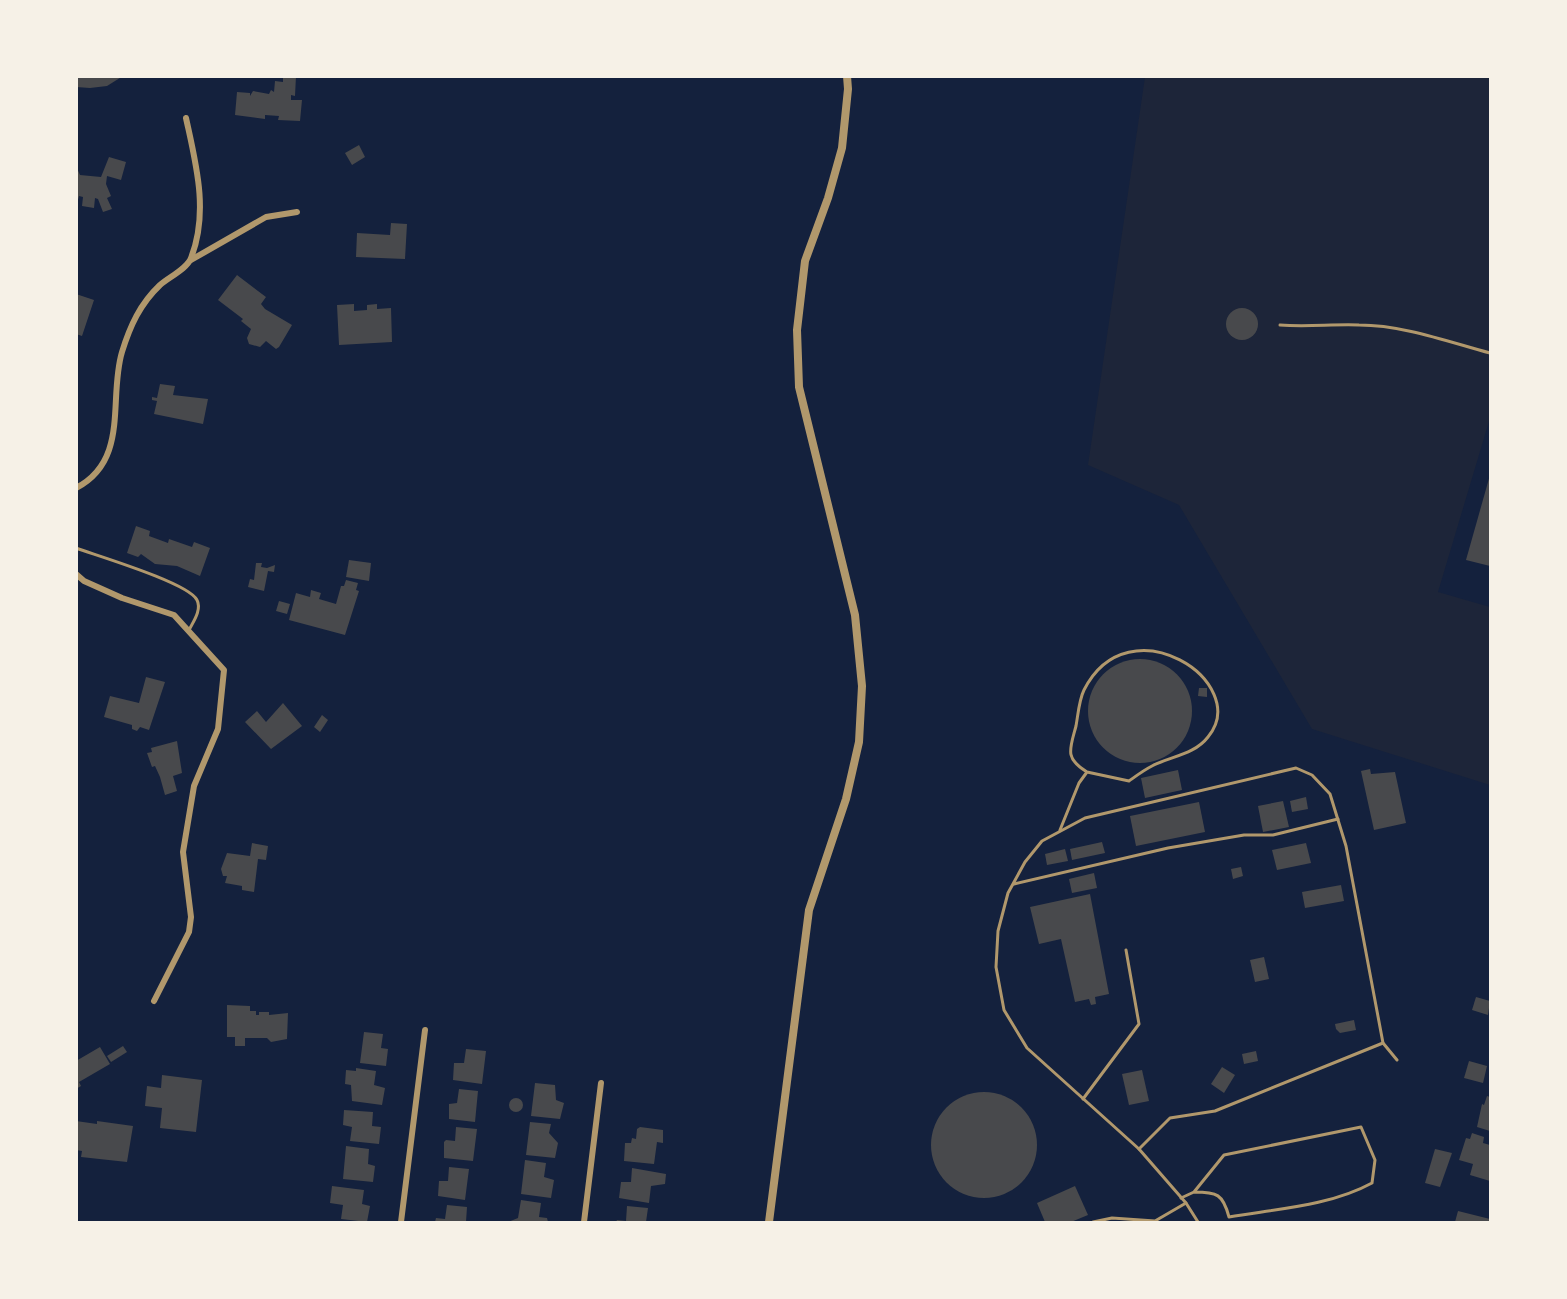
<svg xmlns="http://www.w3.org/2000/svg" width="1567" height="1299" font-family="Spectral,serif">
  <rect width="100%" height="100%" fill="#14213d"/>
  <polygon fill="#1d2539" points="1145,77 1490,77 1490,418 1438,592 1490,607 1490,785 1312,729 1179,505 1088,465"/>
  <g fill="#48494c">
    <polygon points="76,76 123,76 107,86 90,88 76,87"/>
    <polygon points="283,76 296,76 295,96 291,95 291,100 302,100 300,121 278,120 279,116 265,115 265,119 235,115 237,92 250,93 250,96 253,91 269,94 271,90 274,92 275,81 283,82"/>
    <polygon points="359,145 365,157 352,165 345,153"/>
    <polygon points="109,157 126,162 121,180 107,176 106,184 111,196 107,198 112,209 103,212 98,199 95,198 94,208 82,206 83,197 79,196 76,207 76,166 80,175 101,177"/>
    <polygon points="391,223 407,224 405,259 356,257 357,233 390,235"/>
    <polygon points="237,275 266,297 261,304 265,309 292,325 279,347 276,349 266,341 260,347 249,344 247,338 251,329 241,321 243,319 218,300"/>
    <polygon points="76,294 94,300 82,336 76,334"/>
    <polygon points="354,304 354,311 367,310 367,305 377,304 377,309 391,308 392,342 339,345 337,305"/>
    <circle cx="1242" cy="324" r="16"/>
    <polygon points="160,384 175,386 173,395 208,399 203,424 154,414 157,401 152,400 152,397 157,398"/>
    <polygon points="1490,475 1490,566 1466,560"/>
    <polygon points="136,526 150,531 149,536 168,543 169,539 192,547 194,542 210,548 200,576 177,566 155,564 141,554 138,557 127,553"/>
    <polygon points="349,560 371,563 369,581 346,577"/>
    <polygon points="256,563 262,563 261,567 267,568 275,565 274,572 268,571 264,591 248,587 250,579 254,580"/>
    <polygon points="346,580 358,583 356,590 359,591 345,635 289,620 296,593 310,597 311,590 321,593 319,599 336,604 341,586 344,586"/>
    <polygon points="279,601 290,604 287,614 276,611"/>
    <circle cx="1140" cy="711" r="52"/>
    <polygon points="146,677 165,682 149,730 140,727 137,731 132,729 132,725 104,717 110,696 139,703"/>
    <polygon points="1199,688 1207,688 1207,697 1198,696"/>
    <polygon points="283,703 302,726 271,749 245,722 257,711 266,722"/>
    <polygon points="322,715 328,720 320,732 314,727"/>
    <polygon points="177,741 182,773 173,776 177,791 165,795 160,777 155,766 152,767 147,753 152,752 151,748"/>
    <polygon points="1370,769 1371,774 1395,772 1406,823 1374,830 1361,771"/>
    <polygon points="1178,770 1182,790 1145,798 1141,778"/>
    <polygon points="1306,797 1308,809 1292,812 1290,801"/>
    <polygon points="1283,801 1289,827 1263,832 1258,806"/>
    <polygon points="1199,802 1205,832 1136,846 1130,816"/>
    <polygon points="1102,842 1105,853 1072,860 1070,849"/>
    <polygon points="252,843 268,846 266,860 258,859 254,892 242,890 242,886 225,883 227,876 223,876 221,869 227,853 250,856"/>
    <polygon points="1306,843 1311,863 1277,870 1272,850"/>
    <polygon points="1065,849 1068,861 1047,865 1045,854"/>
    <polygon points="1241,867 1243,876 1233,879 1231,869"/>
    <polygon points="1094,873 1097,888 1072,893 1069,879"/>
    <polygon points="1341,885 1344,901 1305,908 1302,892"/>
    <polygon points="1090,894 1109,994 1095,997 1096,1004 1091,1005 1089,999 1075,1002 1061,939 1039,944 1030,907"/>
    <polygon points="1264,957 1269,979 1255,982 1250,960"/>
    <polygon points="1476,997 1490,1001 1488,1015 1472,1010"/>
    <polygon points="227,1005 250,1006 250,1011 256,1011 256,1015 259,1015 259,1012 269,1012 269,1015 288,1013 287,1039 271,1042 267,1038 245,1038 245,1046 235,1046 235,1037 227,1037"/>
    <polygon points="1354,1020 1356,1030 1340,1033 1336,1029 1335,1024"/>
    <polygon points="364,1032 383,1034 381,1048 388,1049 386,1066 360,1063"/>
    <polygon points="123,1046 127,1052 111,1062 107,1056"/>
    <polygon points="100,1047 110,1064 79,1082 81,1086 76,1089 76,1061"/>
    <polygon points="466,1049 486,1051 482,1084 453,1080 454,1063 464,1063"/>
    <polygon points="1256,1051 1258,1061 1244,1064 1242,1054"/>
    <polygon points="1469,1061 1487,1066 1483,1083 1464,1078"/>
    <polygon points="1222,1067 1235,1075 1224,1093 1211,1084"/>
    <polygon points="356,1068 376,1071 374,1085 385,1088 382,1105 352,1101 351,1085 345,1084 346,1070 356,1071"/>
    <polygon points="1142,1070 1149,1101 1129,1105 1122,1074"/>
    <polygon points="162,1075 202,1080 196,1132 160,1128 162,1108 145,1106 147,1086 161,1088"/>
    <polygon points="535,1083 555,1085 556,1100 564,1103 560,1119 531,1116"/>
    <polygon points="459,1089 478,1091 475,1122 449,1119 449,1104 457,1103"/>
    <circle cx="984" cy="1145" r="53"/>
    <polygon points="1487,1096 1490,1097 1490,1131 1477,1127 1482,1104 1484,1105"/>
    <circle cx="516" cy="1105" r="7"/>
    <polygon points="344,1110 373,1112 372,1126 381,1127 379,1144 350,1141 352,1127 343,1125"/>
    <polygon points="76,1121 97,1124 97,1121 133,1126 127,1162 81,1157 82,1151 76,1150"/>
    <polygon points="530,1122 551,1124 549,1133 558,1143 555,1158 526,1155"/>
    <polygon points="456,1127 477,1129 473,1161 444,1158 444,1142 446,1140 455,1141"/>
    <polygon points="640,1127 663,1130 663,1143 657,1142 654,1164 624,1161 625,1143 631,1143 632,1138 636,1139 637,1129"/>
    <polygon points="1472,1133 1484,1137 1483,1143 1490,1145 1490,1181 1470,1175 1473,1164 1459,1160 1466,1138 1470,1139"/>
    <polygon points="346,1146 369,1149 368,1164 375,1166 373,1182 343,1179"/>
    <polygon points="1435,1149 1452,1153 1440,1187 1425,1183"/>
    <polygon points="525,1160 546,1163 544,1177 554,1180 551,1198 521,1194"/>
    <polygon points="449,1167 469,1169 465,1200 438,1196 439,1181 448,1181"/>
    <polygon points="632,1168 666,1174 665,1184 651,1186 649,1203 619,1198 621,1182 631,1182"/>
    <polygon points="332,1186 364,1190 362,1204 370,1206 367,1222 341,1219 343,1205 330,1203"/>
    <polygon points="1075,1186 1088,1215 1071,1222 1045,1222 1037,1203"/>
    <polygon points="521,1200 541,1203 539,1217 547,1218 548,1222 508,1222 518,1218"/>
    <polygon points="447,1205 467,1207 466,1222 435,1222 436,1218 445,1219"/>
    <polygon points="627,1206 648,1208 646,1222 616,1222 617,1220 626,1221"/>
    <polygon points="1458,1211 1490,1219 1489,1222 1455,1222"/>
  </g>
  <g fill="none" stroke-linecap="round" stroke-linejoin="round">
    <g stroke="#b1986c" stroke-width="3">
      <path d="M 1280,325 C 1307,327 1333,324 1359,325 C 1403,325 1449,342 1490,353"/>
      <path d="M 76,548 C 98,556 189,583 197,600 C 202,610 193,622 189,630"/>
      <path d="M 1060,830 L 1079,783 L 1087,772 L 1129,781 C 1136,776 1144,770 1152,766 C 1171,756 1194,755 1208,737 C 1253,683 1129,601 1084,690 C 1079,700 1078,715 1076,726 C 1070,749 1064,758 1087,772"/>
      <polyline points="1014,884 1168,848 1244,835 1273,835 1338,819"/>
      <polyline points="1083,1099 1139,1024 1126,950"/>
      <polyline points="1139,1149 1170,1118 1215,1111 1383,1043"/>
      <path d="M 1181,1198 L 1194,1192 L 1224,1155 L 1361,1127 L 1375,1160 L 1372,1183 C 1330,1206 1276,1209 1229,1217 C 1223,1194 1217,1192 1194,1192"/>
      <polyline points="1093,1222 1112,1218 1155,1221 1186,1203"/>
      <polyline points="1198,1222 1186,1203 1139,1149 1027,1048 1004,1010 996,967 998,931 1008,893 1025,862 1042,841 1085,818 1296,768 1312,775 1330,794 1346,846 1383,1043 1397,1060"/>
    </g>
    <g stroke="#b1986c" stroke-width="6">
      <polyline points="191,260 266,217 297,212"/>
      <path d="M 76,488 C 130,460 108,398 122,352 C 130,326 140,304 160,285 C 169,277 187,269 191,258 C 209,212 196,164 186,118"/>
      <polyline points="76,574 84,581 122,598 174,615 224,670 218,729 194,786 183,852 191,917 189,932 154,1001"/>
      <polyline points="401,1222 425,1030"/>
      <polyline points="584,1222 601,1083"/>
    </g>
    <polyline stroke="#b1986c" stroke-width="8" points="769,1222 809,910 846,799 859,742 862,686 855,615 799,387 797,330 805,261 828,198 842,148 848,89 847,76"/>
  </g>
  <rect width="1567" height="1299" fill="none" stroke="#f6f1e7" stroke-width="156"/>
</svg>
